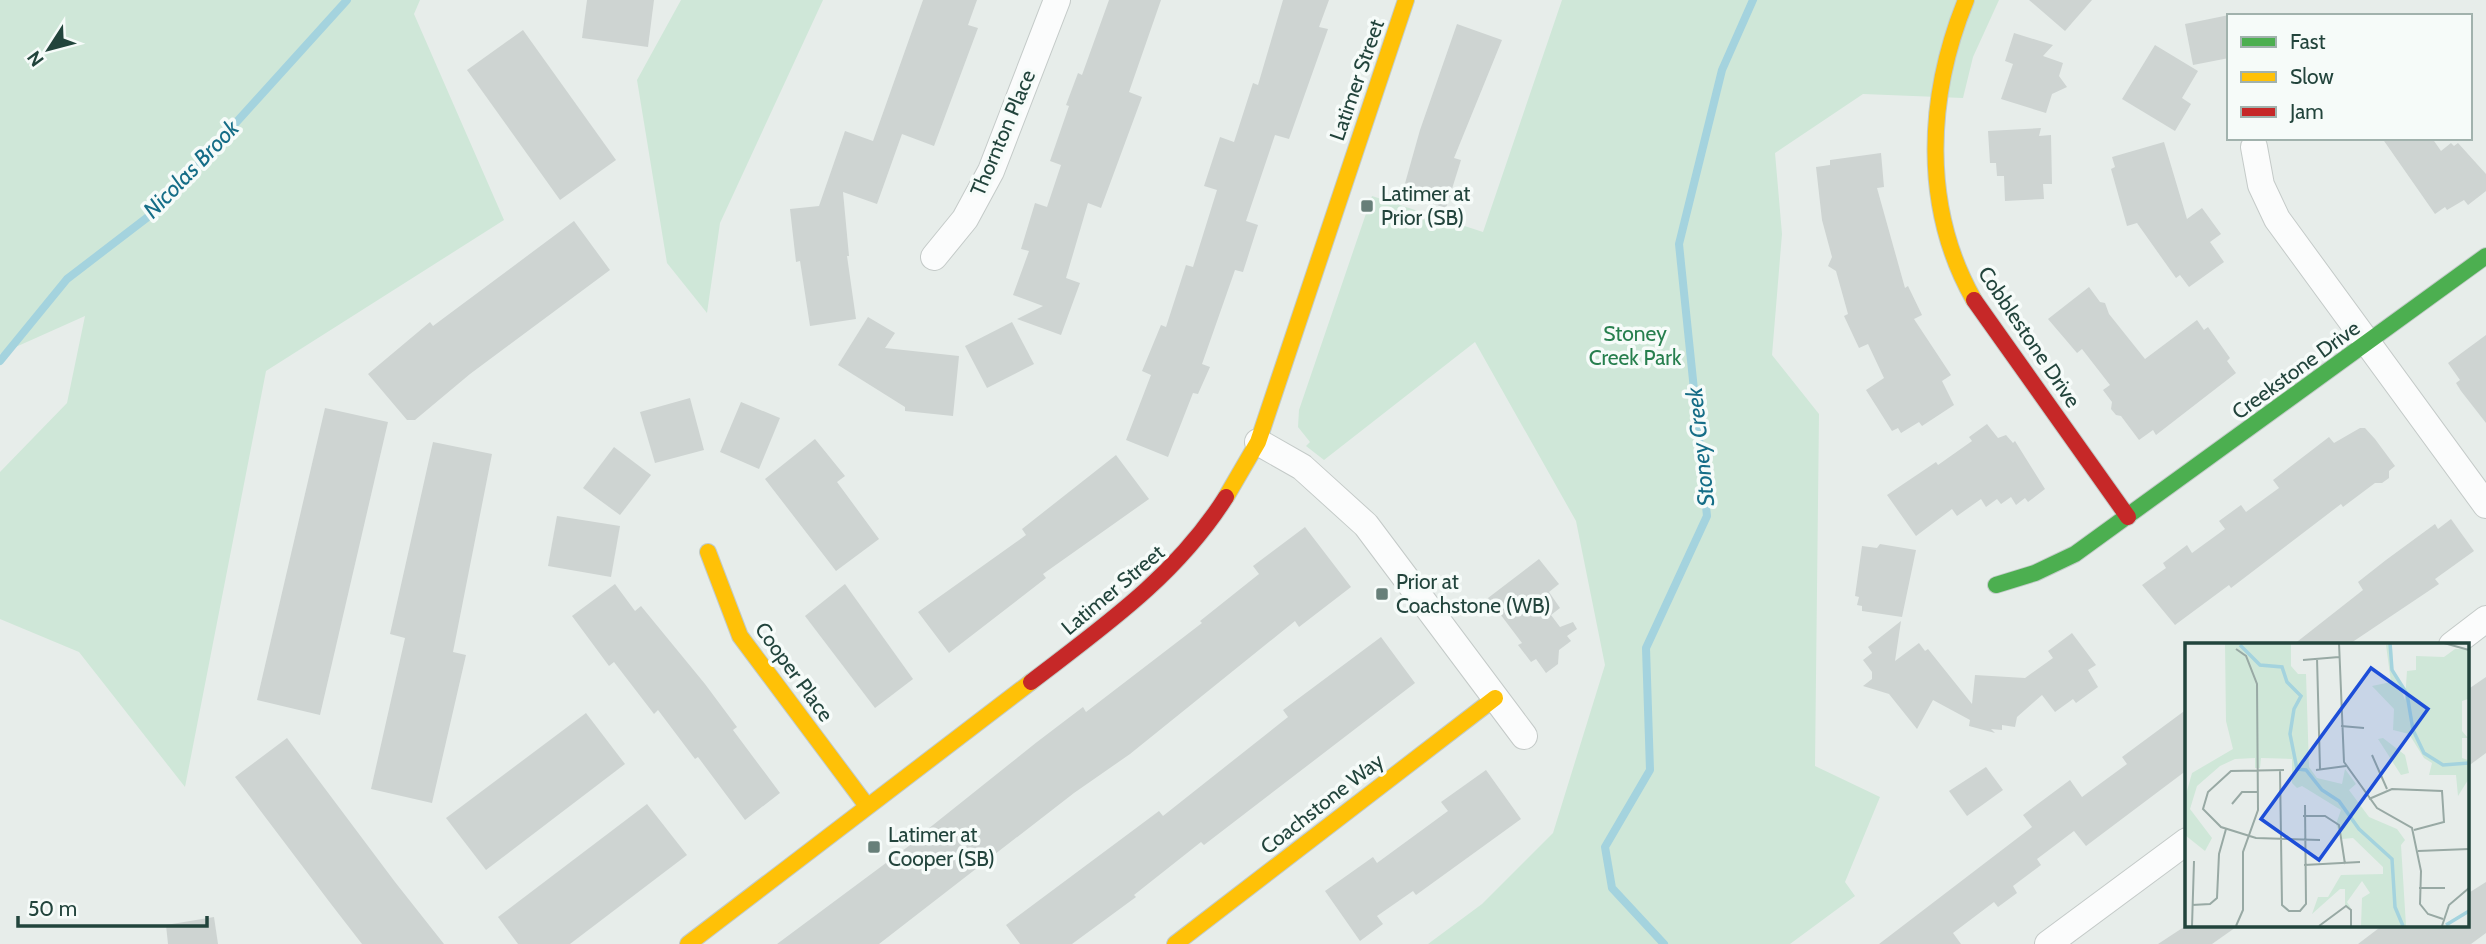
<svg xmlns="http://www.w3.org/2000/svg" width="2486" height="944" font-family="Cabin,sans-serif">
  <rect width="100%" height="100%" fill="#e7edea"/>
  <g fill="#cfe7d8">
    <polygon points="0,0 420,0 414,14 504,220 266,371 185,787 79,652 0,619 0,472 67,403 85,316 0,354"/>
    <polygon points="681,0 823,0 720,223 707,313 667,263 637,80"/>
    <polygon points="1562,0 1999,0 1973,57 1963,98 1863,94 1775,153 1782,234 1772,355 1819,414 1815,766 1880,797 1845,882 1855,896 1790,944 1428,944 1482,904 1553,833 1605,665 1576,521 1475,342 1324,460 1306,446 1310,442 1298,427 1299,410 1372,196 1483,232"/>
  </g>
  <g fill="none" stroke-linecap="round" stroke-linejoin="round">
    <g stroke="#a4d3de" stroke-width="8">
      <polyline points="0,361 67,279 157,210 347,0"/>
      <polyline points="1664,944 1612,888 1605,847 1650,770 1646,648 1707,516 1679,244 1722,70 1753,0"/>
    </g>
  </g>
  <g fill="#ced4d2">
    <polygon points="587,0 654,0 648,47 582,38"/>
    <polygon points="923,0 977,0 968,25 978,28 934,146 902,134 877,204 843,192 849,256 847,256 856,319 810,326 800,261 796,262 790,209 819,206 845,131 873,141"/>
    <polygon points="1109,0 1161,0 1129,92 1142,97 1101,208 1088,203 1066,278 1080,283 1061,335 1017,319 1043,306 1013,295 1029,251 1021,249 1035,203 1047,207 1061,165 1050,161 1069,106 1066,105 1078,73 1082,75"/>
    <polygon points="1283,0 1329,0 1319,27 1328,29 1289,139 1275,135 1246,221 1258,225 1243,272 1235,270 1202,364 1210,367 1198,394 1193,393 1168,457 1126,440 1151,375 1142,371 1161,325 1166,327 1186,265 1193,267 1217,190 1204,186 1220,137 1234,142 1253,83 1258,85"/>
    <polygon points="2029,0 2092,0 2065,31"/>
    <polygon points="2229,15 2229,58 2193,65 2185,24"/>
    <polygon points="1457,24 1502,40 1454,158 1461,160 1446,208 1402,194 1420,130"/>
    <polygon points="523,30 616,160 560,200 467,70"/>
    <polygon points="2014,33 2053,45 2043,56 2063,63 2059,76 2067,87 2052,94 2046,113 2001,99 2013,64 2005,61"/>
    <polygon points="2155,45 2198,71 2182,98 2191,104 2175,131 2122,99"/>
    <polygon points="2041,128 2039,136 2051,135 2052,184 2043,184 2044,199 2005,201 2004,176 1997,176 1996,163 1990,163 1988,131"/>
    <polygon points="2382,138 2432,138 2441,151 2451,143 2454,146 2458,143 2486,174 2486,191 2468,205 2464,200 2447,210 2445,207 2435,214"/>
    <polygon points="2164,142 2187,219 2202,208 2221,234 2210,242 2224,262 2189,287 2180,275 2176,278 2137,223 2127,226 2111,169 2115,167 2112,157"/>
    <polygon points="1881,153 1884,187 1877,188 1905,288 1908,286 1922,315 1914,319 1951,375 1942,381 1954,405 1922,426 1919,422 1901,433 1898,428 1892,431 1866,390 1884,378 1868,344 1859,348 1844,316 1848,314 1836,271 1828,266 1832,257 1822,220 1816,167 1830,165 1830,160"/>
    <polygon points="574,221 610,270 470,374 415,420 407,420 368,374 430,322 433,326"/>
    <polygon points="2089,287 2100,302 2105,303 2109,314 2145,359 2197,320 2204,330 2208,327 2230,358 2227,361 2236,373 2156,435 2153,430 2139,440 2121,416 2116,415 2111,409 2112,402 2103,390 2110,385 2082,349 2077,353 2048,319"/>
    <polygon points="868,317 895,333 885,348 959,356 953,416 905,411 905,407 838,365"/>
    <polygon points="1012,322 1034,364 987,388 965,346"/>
    <polygon points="2486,335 2486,423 2461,391 2456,383 2460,380 2448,363"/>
    <polygon points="690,398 704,450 655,463 640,412"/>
    <polygon points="741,402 780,418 759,469 720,452"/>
    <polygon points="325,408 388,422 320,715 257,700"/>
    <polygon points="1987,424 1998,438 2006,435 2013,443 2015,441 2045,489 2028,502 2025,498 2016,505 2011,497 2001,504 1997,499 1986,507 1981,499 1957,516 1952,509 1916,536 1887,495 1936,462 1938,465 1972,441 1969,437"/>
    <polygon points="2360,428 2365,428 2375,439 2395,466 2389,471 2389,478 2382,483 2375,483 2343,507 2341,504 2231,588 2229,585 2175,625 2142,585 2166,568 2163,563 2187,545 2192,553 2225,529 2219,521 2241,505 2246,512 2279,488 2273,480 2329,437 2334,443"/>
    <polygon points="815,439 845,476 837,482 879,539 836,571 765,479"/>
    <polygon points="433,442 492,454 453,652 466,655 432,803 371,789 405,638 390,634"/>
    <polygon points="614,447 651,475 620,515 583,488"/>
    <polygon points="1116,455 1149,499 1043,574 1046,578 949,653 918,612 1026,535 1022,529"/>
    <polygon points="557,516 620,526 611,577 548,566"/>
    <polygon points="2451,519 2474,551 2435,579 2439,584 2348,645 2293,645 2363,590 2358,582 2386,560 2435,524 2438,529"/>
    <polygon points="1305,527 1351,587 1299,627 1295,621 1130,754 1074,793 879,944 777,944 929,831 928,829 1037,742 1083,707 1086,712 1202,623 1200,621 1259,574 1253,566"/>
    <polygon points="1880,544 1916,550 1902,617 1862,611 1862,606 1857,605 1859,597 1855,596 1862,546 1877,548"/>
    <polygon points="1539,559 1559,584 1549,592 1560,608 1551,615 1560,627 1573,622 1577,629 1567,636 1571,641 1559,650 1558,664 1546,673 1536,659 1531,662 1518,645 1522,643 1488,598"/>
    <polygon points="615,584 635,611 641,606 705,684 737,727 733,730 780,793 745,820 698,757 695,759 658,710 654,714 614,662 609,666 572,616"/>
    <polygon points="845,584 913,679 875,708 805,616"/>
    <polygon points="1901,621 1895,661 1919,643 1925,651 1928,649 1972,704 1975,675 2025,678 2053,658 2048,651 2072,633 2096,665 2088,670 2098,687 2076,703 2073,699 2055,712 2042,695 2017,717 2015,727 2002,725 2002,730 1991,729 1995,733 1969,726 1970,720 1933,700 1917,729 1889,694 1863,686 1872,679 1872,672 1863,660 1872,653 1868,647"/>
    <polygon points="1381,637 1415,683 1204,845 1201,842 1134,895 1136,897 1072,944 1020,944 1006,925 1159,811 1163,816 1288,717 1283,710"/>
    <polygon points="2486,677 2486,753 2467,767 2467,690"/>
    <polygon points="2187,709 2187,770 2086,846 2074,831 2037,859 2041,865 2013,886 2017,893 1998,907 1994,902 1953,933 1961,944 1879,944 2032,827 2023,815 2070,780 2082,797 2127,764 2122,757"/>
    <polygon points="586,713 625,764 486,870 446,818"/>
    <polygon points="287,738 395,882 444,944 362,944 331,904 235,777"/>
    <polygon points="1986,767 2003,790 1967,816 1949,791"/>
    <polygon points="1486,770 1521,819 1416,895 1413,891 1377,916 1383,924 1360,941 1325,891 1373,857 1377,863 1448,811 1441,802"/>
    <polygon points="647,804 687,855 570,944 518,944 498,917"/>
    <polygon points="2486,882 2486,933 2471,944 2358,944 2383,925 2467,925 2467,894"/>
    <polygon points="214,917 218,944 168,944 166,925"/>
    <polygon points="2187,925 2239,925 2212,944 2158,944"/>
  </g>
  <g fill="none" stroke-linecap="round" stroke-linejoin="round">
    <defs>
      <g id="street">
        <polyline points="2254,147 2261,185 2277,219 2486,505"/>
        <polyline points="934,257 965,219 991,171 1057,0"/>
        <polyline points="1258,442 1302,467 1366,525 1524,736"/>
        <polyline points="2452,645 2486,619"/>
        <polyline points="2048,944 2187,841"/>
      </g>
      <polyline id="fast" points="1996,585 2035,573 2075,554 2486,256"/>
      <g id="slow">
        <path d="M 1966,0 C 1927,96 1921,207 1974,300"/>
        <polyline points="1226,497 1258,442 1406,0"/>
        <polyline points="708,552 740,636 867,806"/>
        <polyline points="688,944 1031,682"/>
        <polyline points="1175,944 1495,698"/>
      </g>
      <g id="jam">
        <polyline points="1974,300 2128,517"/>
        <path d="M 1031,682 C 1104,626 1176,576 1226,497"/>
      </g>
    </defs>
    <use href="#street" stroke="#c4cac8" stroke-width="28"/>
    <use href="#fast" stroke="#c2cbc8" stroke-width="18"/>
    <use href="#slow" stroke="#c2cbc8" stroke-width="18"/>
    <use href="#jam" stroke="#c2cbc8" stroke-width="18"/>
    <use href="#street" stroke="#fbfcfc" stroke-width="26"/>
    <use href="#fast" stroke="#4caf50" stroke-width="16"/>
    <use href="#slow" stroke="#ffc107" stroke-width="16"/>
    <use href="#jam" stroke="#c62828" stroke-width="16"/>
  </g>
  <g fill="#677f79" stroke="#f6fbf9" stroke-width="2.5">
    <rect x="1360" y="199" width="14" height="14" rx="3.5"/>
    <rect x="1375" y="587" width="14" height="14" rx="3.5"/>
    <rect x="867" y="840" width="14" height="14" rx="3.5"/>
  </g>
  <g text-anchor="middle" stroke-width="7" stroke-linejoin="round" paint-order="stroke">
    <g font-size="21" fill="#22443c" stroke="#f6fbf9">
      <text transform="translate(1357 80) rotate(-71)" y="7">Latimer Street</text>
      <text transform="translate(1003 133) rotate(-67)" y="7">Thornton Place</text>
      <text transform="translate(2029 337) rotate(56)" y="7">Cobblestone Drive</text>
      <text transform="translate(2296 370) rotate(-36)" y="7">Creekstone Drive</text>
      <text transform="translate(1113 590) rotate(-40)" y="7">Latimer Street</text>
      <text transform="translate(794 672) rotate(54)" y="7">Cooper Place</text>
      <text transform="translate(1322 804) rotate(-38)" y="7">Coachstone Way</text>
    </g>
    <g font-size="21" fill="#22443c" stroke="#f6fbf9" text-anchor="start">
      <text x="1381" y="201">Latimer at<tspan x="1381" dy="24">Prior (SB)</tspan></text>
      <text x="1396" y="589">Prior at<tspan x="1396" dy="24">Coachstone (WB)</tspan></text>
      <text x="888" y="842">Latimer at<tspan x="888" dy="24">Cooper (SB)</tspan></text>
    </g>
    <g font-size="21" fill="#277f4e" stroke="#f6fbf9">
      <text x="1635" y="341">Stoney<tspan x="1635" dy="24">Creek Park</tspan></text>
    </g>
    <g font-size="23" font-style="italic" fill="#156d87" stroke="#f6fbf9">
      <text transform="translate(191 169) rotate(-46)" y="8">Nicolas Brook</text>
      <text transform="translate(1700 447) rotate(-96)" y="8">Stoney Creek</text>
    </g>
  </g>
  <g transform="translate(2185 643)">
    <rect width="284" height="284" fill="#e7edea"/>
    <path d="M 40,0 L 106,0 L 106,23 L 113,31 L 121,31 L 124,124 L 132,135 L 157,141 L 160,126 L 171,141 L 164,147 L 184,174 L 212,186 L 220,197 L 216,202 L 221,283 L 176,283 L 177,255 L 185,250 L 177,238 L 162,259 L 166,265 L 160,262 L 160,246 L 155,246 L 127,271 L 133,254 L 143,254 L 156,232 L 198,231 L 198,224 L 168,195 L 157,196 L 151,181 L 156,167 L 117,143 L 112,145 L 107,140 L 107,116 L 76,115 L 75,125 L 70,125 L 70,115 L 50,116 L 35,123 L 12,143 L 5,166 L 27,195 L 20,208 L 0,192 L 0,155 L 7,130 L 48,106 L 41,78 ZM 201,2 L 207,2 L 208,27 L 220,57 L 222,28 L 231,27 L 231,13 L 259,14 L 270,6 L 283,6 L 283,56 L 277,58 L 277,88 L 283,95 L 277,95 L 277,115 L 283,117 L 283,137 L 273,153 L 271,132 L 244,132 L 247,120 L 239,115 L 224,91 L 208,87 L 209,66 L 187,43 L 206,39 ZM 198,95 L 220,112 L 224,130 L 216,132 L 193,96 Z" fill="#cfe7d8"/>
    <path fill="none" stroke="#a4d3de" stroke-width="3.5" d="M 205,0 L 207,27 L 222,51 L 228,87 L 239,110 L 258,122 L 284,120M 55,2 L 75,22 L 97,24 L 102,39 L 116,53 L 109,66 L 105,91 L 112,126 L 121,127 L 137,147 L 154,158 L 174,186 L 207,216 L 210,264 L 218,283M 261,282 L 284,268"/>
    <path fill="none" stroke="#98a9a4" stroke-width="2" d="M 154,0 L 159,119 L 192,165 L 227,185 L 236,228 L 235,261 L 243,271 L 258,276M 259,0 L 284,7M 132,15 L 135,126M 118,17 L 154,14M 156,83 L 179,85M 187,112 L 202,146M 95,127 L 97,262 L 104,268 L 115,268 L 121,261 L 120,162M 99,127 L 46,128 L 23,149 L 18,166 L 36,184 L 71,195 L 135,197M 131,127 L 161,123M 184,156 L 207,146 L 257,148 L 259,179 L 229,187M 47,161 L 57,149 L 73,149M 118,173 L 140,173 L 154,182 L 160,221M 233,208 L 284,206M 119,222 L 175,219M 234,245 L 260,245M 7,262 L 25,261 L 32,255 L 34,211 L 41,186M 7,283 L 9,218M 51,283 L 58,267 L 58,209 L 73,167 L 72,41 L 61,13 L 51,6M 134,283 L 161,263 L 166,267 L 166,283M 257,283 L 264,262 L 284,245"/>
    <path fill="#1d4ed8" fill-opacity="0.15" stroke="#1d4ed8" stroke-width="3.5" d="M 186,25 L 243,66 L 134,217 L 76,176 Z"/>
    <rect width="284" height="284" fill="none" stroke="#22443c" stroke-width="3.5"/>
  </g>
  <rect x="2227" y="14" width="245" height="126" fill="#f6fbf9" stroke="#a1b2ad" stroke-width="2"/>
  <rect x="2241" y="37" width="35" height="10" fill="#4caf50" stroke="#a1b2ad" stroke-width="2"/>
  <text x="2290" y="49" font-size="21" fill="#22443c">Fast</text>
  <rect x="2241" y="72" width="35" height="10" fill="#ffc107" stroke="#a1b2ad" stroke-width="2"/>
  <text x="2290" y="84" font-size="21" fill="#22443c">Slow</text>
  <rect x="2241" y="107" width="35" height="10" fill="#c62828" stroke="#a1b2ad" stroke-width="2"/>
  <text x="2290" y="119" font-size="21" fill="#22443c">Jam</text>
  <g transform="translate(49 49) rotate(234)" stroke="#f6fbf9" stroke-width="5" paint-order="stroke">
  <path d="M0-5L12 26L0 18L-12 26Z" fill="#22443c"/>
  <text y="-10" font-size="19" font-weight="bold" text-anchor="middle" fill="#22443c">N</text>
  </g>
  <path d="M18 916v10h189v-10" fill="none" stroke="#22443c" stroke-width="3.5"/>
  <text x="28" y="916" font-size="21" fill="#22443c" stroke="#f6fbf9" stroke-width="5" paint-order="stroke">50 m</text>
</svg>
